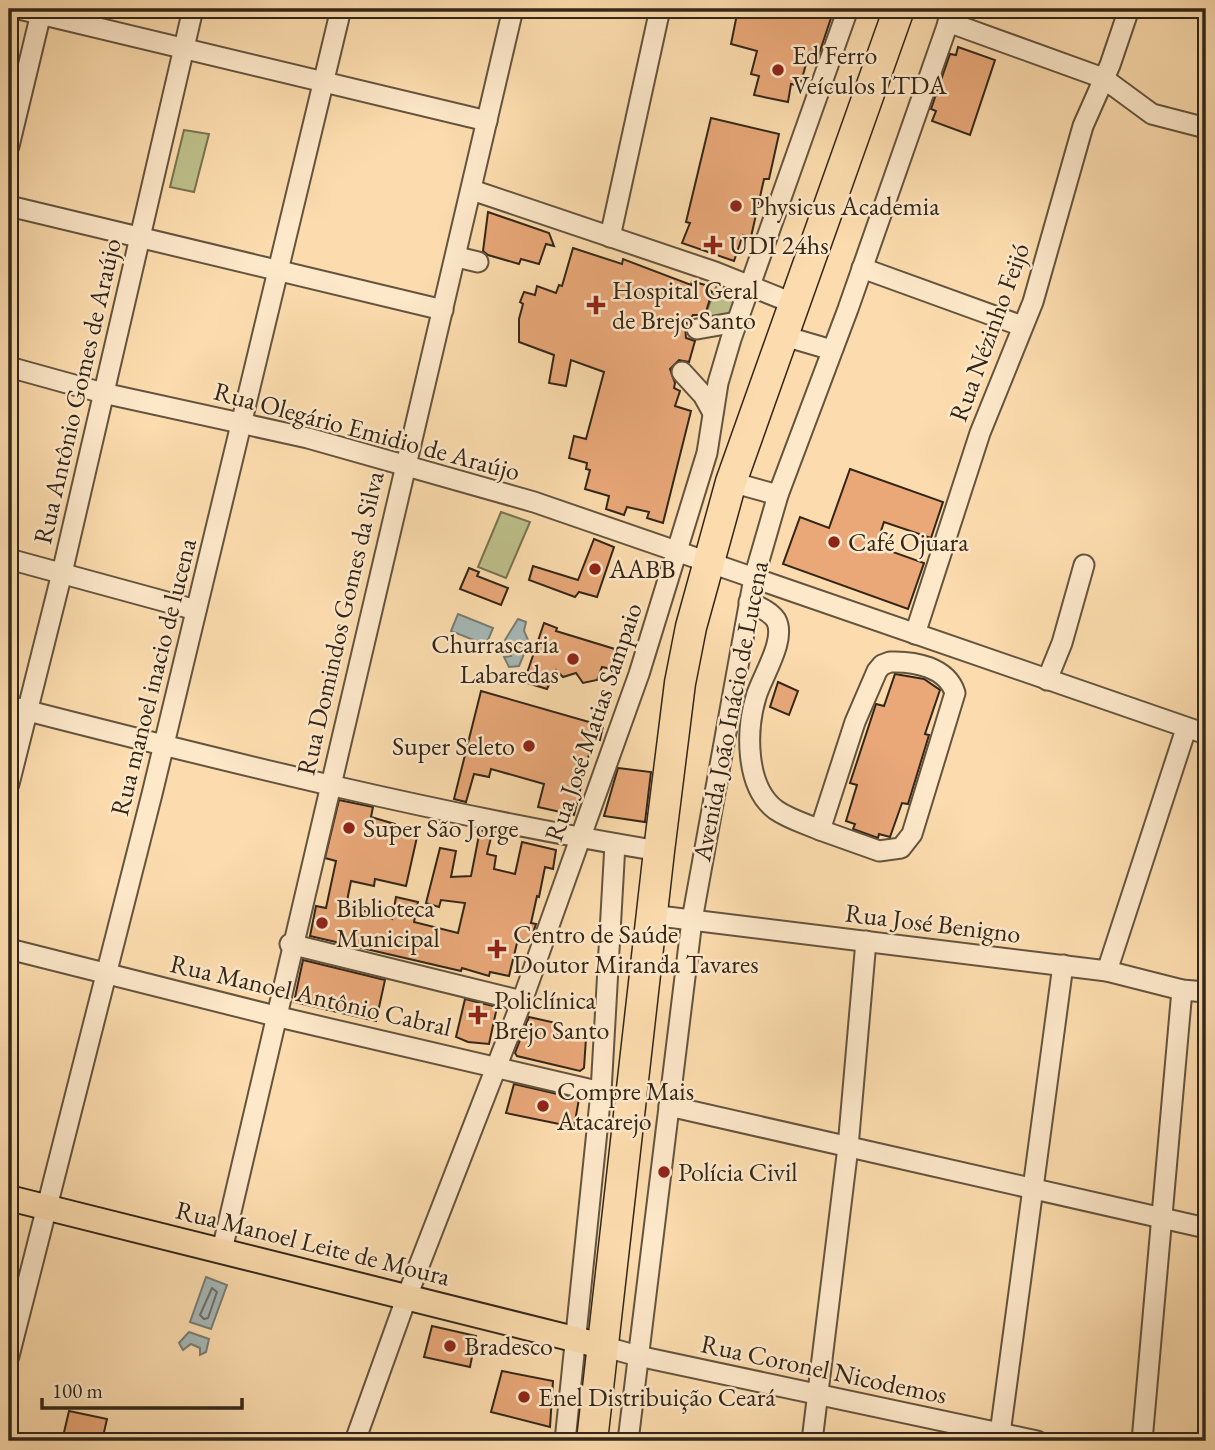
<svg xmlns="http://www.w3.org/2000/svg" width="1215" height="1450" font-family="'EB Garamond',serif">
  <rect width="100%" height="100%" fill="#fcdcae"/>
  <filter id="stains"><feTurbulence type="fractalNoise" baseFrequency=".00286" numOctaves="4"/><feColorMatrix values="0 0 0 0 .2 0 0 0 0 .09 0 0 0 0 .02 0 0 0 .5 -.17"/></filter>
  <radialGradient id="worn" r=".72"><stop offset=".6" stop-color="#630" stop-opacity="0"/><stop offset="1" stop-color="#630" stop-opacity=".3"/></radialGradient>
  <g fill="#bec08b" stroke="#787352" stroke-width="2">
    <polygon points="184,130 209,134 194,192 170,187"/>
    <polygon points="718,282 743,291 735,314 704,318"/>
    <polygon points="501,512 530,522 506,578 478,567"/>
  </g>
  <g fill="#a6b8b7" stroke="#787e77" stroke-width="2">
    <polygon points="458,614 493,628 486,645 451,631"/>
    <polygon points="518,619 526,622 524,631 529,642 519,666 509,667 504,657 511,656 505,640"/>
    <polygon points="206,1277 227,1285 211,1329 190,1322"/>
    <polygon points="189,1332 209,1339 206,1352 200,1355 200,1348 191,1344 183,1350 179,1343"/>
  </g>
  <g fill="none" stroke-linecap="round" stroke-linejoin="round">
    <polygon stroke="#6c6f68" stroke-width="2" points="212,1288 217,1292 208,1318 204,1319 200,1315"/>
  </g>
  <g fill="#eaa879" stroke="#322618" stroke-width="2">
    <polygon points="738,9 818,9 833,12 816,63 806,64 800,86 791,84 788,102 754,95 759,76 751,74 757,51 731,44"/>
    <polygon points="958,47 995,60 970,135 932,121 936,111 931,109 950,54 956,55"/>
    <polygon points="711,118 779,134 769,179 764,179 751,237 743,235 734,261 682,243 690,223 686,222"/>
    <polygon points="488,212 549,233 554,246 546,244 539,264 521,259 519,264 488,255 483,251"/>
    <polygon points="573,248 622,264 623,259 691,285 692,281 705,285 712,292 705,315 693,315 685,325 686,338 695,341 689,362 679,360 670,369 675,383 674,388 680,391 675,406 691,411 663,523 647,518 649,512 627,507 624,515 606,509 609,496 585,489 590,470 586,469 587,463 569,458 574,436 586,439 604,372 571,360 566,386 549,383 554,355 519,342 519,319 523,304 520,302 524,292 535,295 537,286 556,293 559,285 562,286"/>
    <polygon points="850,469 943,502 931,538 884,522 876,546 924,563 908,609 783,564 800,517 829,528"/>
    <polygon points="594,539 614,547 597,597 579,592 575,597 529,580 533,566 578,580"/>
    <polygon points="469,568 479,572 477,576 508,588 501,605 460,589"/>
    <polygon points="544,623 557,628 556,631 618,650 611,669 602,667 597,680 583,683 576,673 563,677 556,670 547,689 524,682"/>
    <polygon points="895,674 924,679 940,690 925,734 929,735 908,804 902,803 890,837 879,834 878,838 853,829 855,824 846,821 857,785 850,783 876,704 884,706"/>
    <polygon points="778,682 798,691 789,715 770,707"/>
    <polygon points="481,691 603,726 600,740 593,738 574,815 538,807 544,784 491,769 489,777 474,774 466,802 454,799"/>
    <polygon points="618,768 651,772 645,822 604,816"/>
    <polygon points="339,800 373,807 371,817 395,824 393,833 417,837 406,886 375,879 374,886 351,881 347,901 352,903 351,907 392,919 396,897 418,902 414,922 458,933 465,903 441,900 439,907 426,903 440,848 456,851 451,877 471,876 480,830 492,833 487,854 496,856 494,869 515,874 522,842 556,850 553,869 545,867 539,897 537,896 531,923 536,924 530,942 518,939 509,976 490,972 489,976 462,968 461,971 310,936 316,906 326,908 336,861 325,858"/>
    <polygon points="303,960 385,980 376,1021 294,1002"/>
    <polygon points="465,999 497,1007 489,1044 468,1042 456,1037"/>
    <polygon points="529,1017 556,1023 555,1033 586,1038 584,1068 580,1071 517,1056 515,1053"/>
    <polygon points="514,1084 579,1099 574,1127 506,1113"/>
    <polygon points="432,1326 476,1336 470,1367 424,1357"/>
    <polygon points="502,1371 553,1381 550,1427 491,1412"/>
    <polygon points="69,1411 107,1419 102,1441 62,1441"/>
  </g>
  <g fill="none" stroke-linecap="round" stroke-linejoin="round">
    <defs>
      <g id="minor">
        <polyline points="19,9 487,121"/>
        <polyline points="948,22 1103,78 1152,114 1206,128"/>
        <polyline points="9,146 42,9"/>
        <polyline points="472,190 715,272 795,304"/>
        <polyline points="9,206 443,310"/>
        <polyline points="610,237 660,9"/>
        <polyline points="457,257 478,262"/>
        <polyline points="862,268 1022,326"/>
        <polyline points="697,329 737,322"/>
        <polyline points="784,336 832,350"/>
        <polyline points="9,367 103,393 308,438 534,502 1206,734"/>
        <polyline points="682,372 703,395 713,413"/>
        <polyline points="731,482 778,495"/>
        <polyline points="9,559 196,610"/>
        <path d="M 749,602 C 759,607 770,611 776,620 C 787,640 761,678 756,697 C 746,730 745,787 776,810 C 789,819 806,824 820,830"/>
        <polyline points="915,634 980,433 1033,302 1083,126 1110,65 1129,9"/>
        <path d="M 890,662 C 914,661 947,667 955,693 L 912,834 L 901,848 L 879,851 L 820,830 L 855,722 L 877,671 L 882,665 Z"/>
        <polyline points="1047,680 1062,643 1084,565"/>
        <path d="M 9,706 C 223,761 440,815 659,851"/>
        <polyline points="9,784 62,573 193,9"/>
        <polyline points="651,915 1107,971 1182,990 1206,992"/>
        <polyline points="290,944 522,1001"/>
        <polyline points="9,949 275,1016 601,1092"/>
        <polyline points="1107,971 1186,729"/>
        <polyline points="669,1106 1206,1228"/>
        <path d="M 222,1250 C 316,836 416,423 513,9"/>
        <polyline points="602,1346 638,1356 1037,1441"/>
        <polyline points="9,1356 152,794 341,9"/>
        <polyline points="355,1441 406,1299 522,1001 639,674 707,453 718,383 731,339 848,9"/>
        <polyline points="565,1441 601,1092 615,844"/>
        <polyline points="628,1441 692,920 754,578 778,495 848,309 953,9"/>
        <polyline points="812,1441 848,1147 866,941"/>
        <polyline points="999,1441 1063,965"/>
        <polyline points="1142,1441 1182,990"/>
      </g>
      <polyline id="major" points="9,1198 602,1346"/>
      <polyline id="highway" points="592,1441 659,851 680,683 691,627 731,482 899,9"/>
    </defs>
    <use href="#minor" stroke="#64543e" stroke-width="23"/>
    <use href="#major" stroke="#322618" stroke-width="28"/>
    <use href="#highway" stroke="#322618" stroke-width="33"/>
    <use href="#minor" stroke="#fde8ca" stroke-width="19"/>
    <use href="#major" stroke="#fcdcae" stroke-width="24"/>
    <use href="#highway" stroke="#fcdcae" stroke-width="30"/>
  </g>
  <g fill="#8f2418" stroke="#fde8ca" stroke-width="2.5">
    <circle cx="778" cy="70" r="7"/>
    <circle cx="736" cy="206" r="7"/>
    <path d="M709.5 234.5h7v7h7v7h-7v7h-7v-7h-7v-7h7z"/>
    <path d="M592.5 294.5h7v7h7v7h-7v7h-7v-7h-7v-7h7z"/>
    <circle cx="834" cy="542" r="7"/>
    <circle cx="595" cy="569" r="7"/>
    <circle cx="573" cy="659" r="7"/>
    <circle cx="529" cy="746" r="7"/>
    <circle cx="349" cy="828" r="7"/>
    <circle cx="322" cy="923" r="7"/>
    <path d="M493.5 938.5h7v7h7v7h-7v7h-7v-7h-7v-7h7z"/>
    <path d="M474.5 1004.5h7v7h7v7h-7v7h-7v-7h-7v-7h7z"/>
    <circle cx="543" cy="1106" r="7"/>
    <circle cx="664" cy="1172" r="7"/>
    <circle cx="450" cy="1346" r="7"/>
    <circle cx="524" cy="1397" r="7"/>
  </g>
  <g text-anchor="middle" stroke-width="5" stroke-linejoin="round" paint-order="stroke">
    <g font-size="26" fill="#322618" stroke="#fde8ca" text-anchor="start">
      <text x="792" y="64">Ed Ferro<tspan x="792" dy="30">Veículos LTDA</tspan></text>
      <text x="750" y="215">Physicus Academia</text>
      <text x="729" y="254">UDI 24hs</text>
      <text x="612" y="299">Hospital Geral<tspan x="612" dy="30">de Brejo Santo</tspan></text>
      <text x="848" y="551">Café Ojuara</text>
      <text x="609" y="578">AABB</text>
      <text x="559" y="653" text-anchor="end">Churrascaria<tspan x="559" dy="30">Labaredas</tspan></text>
      <text x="515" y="755" text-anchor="end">Super Seleto</text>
      <text x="363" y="837">Super São Jorge</text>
      <text x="336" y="917">Biblioteca<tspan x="336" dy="30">Municipal</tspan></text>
      <text x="513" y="943">Centro de Saúde<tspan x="513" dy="30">Doutor Miranda Tavares</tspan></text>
      <text x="494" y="1009">Policlínica<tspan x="494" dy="30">Brejo Santo</tspan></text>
      <text x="557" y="1100">Compre Mais<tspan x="557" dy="30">Atacarejo</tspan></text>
      <text x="678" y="1181">Polícia Civil</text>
      <text x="464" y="1355">Bradesco</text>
      <text x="538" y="1406">Enel Distribuição Ceará</text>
    </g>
    <g font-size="26" fill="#322618" stroke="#fde8ca">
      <text transform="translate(989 332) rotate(-70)" y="9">Rua Nézinho Feijó</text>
      <text transform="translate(77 391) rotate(-77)" y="9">Rua Antônio Gomes de Araújo</text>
      <text transform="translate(367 431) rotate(15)" y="9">Rua Olegário Emidio de Araújo</text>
      <text transform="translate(340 623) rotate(-77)" y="9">Rua Domindos Gomes da Silva</text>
      <text transform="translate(153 677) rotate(-76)" y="9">Rua manoel inacio de lucena</text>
      <text transform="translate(730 711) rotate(-79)" y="9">Avenida João Inácio de Lucena</text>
      <text transform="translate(593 722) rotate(-71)" y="9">Rua José Matias Sampaio</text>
      <text transform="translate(933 923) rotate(7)" y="9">Rua José Benigno</text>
      <text transform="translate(311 995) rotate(13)" y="9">Rua Manoel Antônio Cabral</text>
      <text transform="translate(313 1243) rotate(14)" y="9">Rua Manoel Leite de Moura</text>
      <text transform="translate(824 1369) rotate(12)" y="9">Rua Coronel Nicodemos</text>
    </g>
  </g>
  <rect width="1215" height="1450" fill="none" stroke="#fcdcae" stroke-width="35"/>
  <rect x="10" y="10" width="1194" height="1429" fill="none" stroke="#322618" stroke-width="3.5"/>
  <rect x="18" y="18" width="1180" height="1415" fill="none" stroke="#322618" stroke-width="2"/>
  <path d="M42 1398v10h200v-10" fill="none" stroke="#322618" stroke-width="3.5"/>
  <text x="52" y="1398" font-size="21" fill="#322618" stroke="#fde8ca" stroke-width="5" paint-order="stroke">100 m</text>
  <rect width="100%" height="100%" filter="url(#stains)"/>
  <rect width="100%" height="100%" fill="url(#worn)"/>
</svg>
